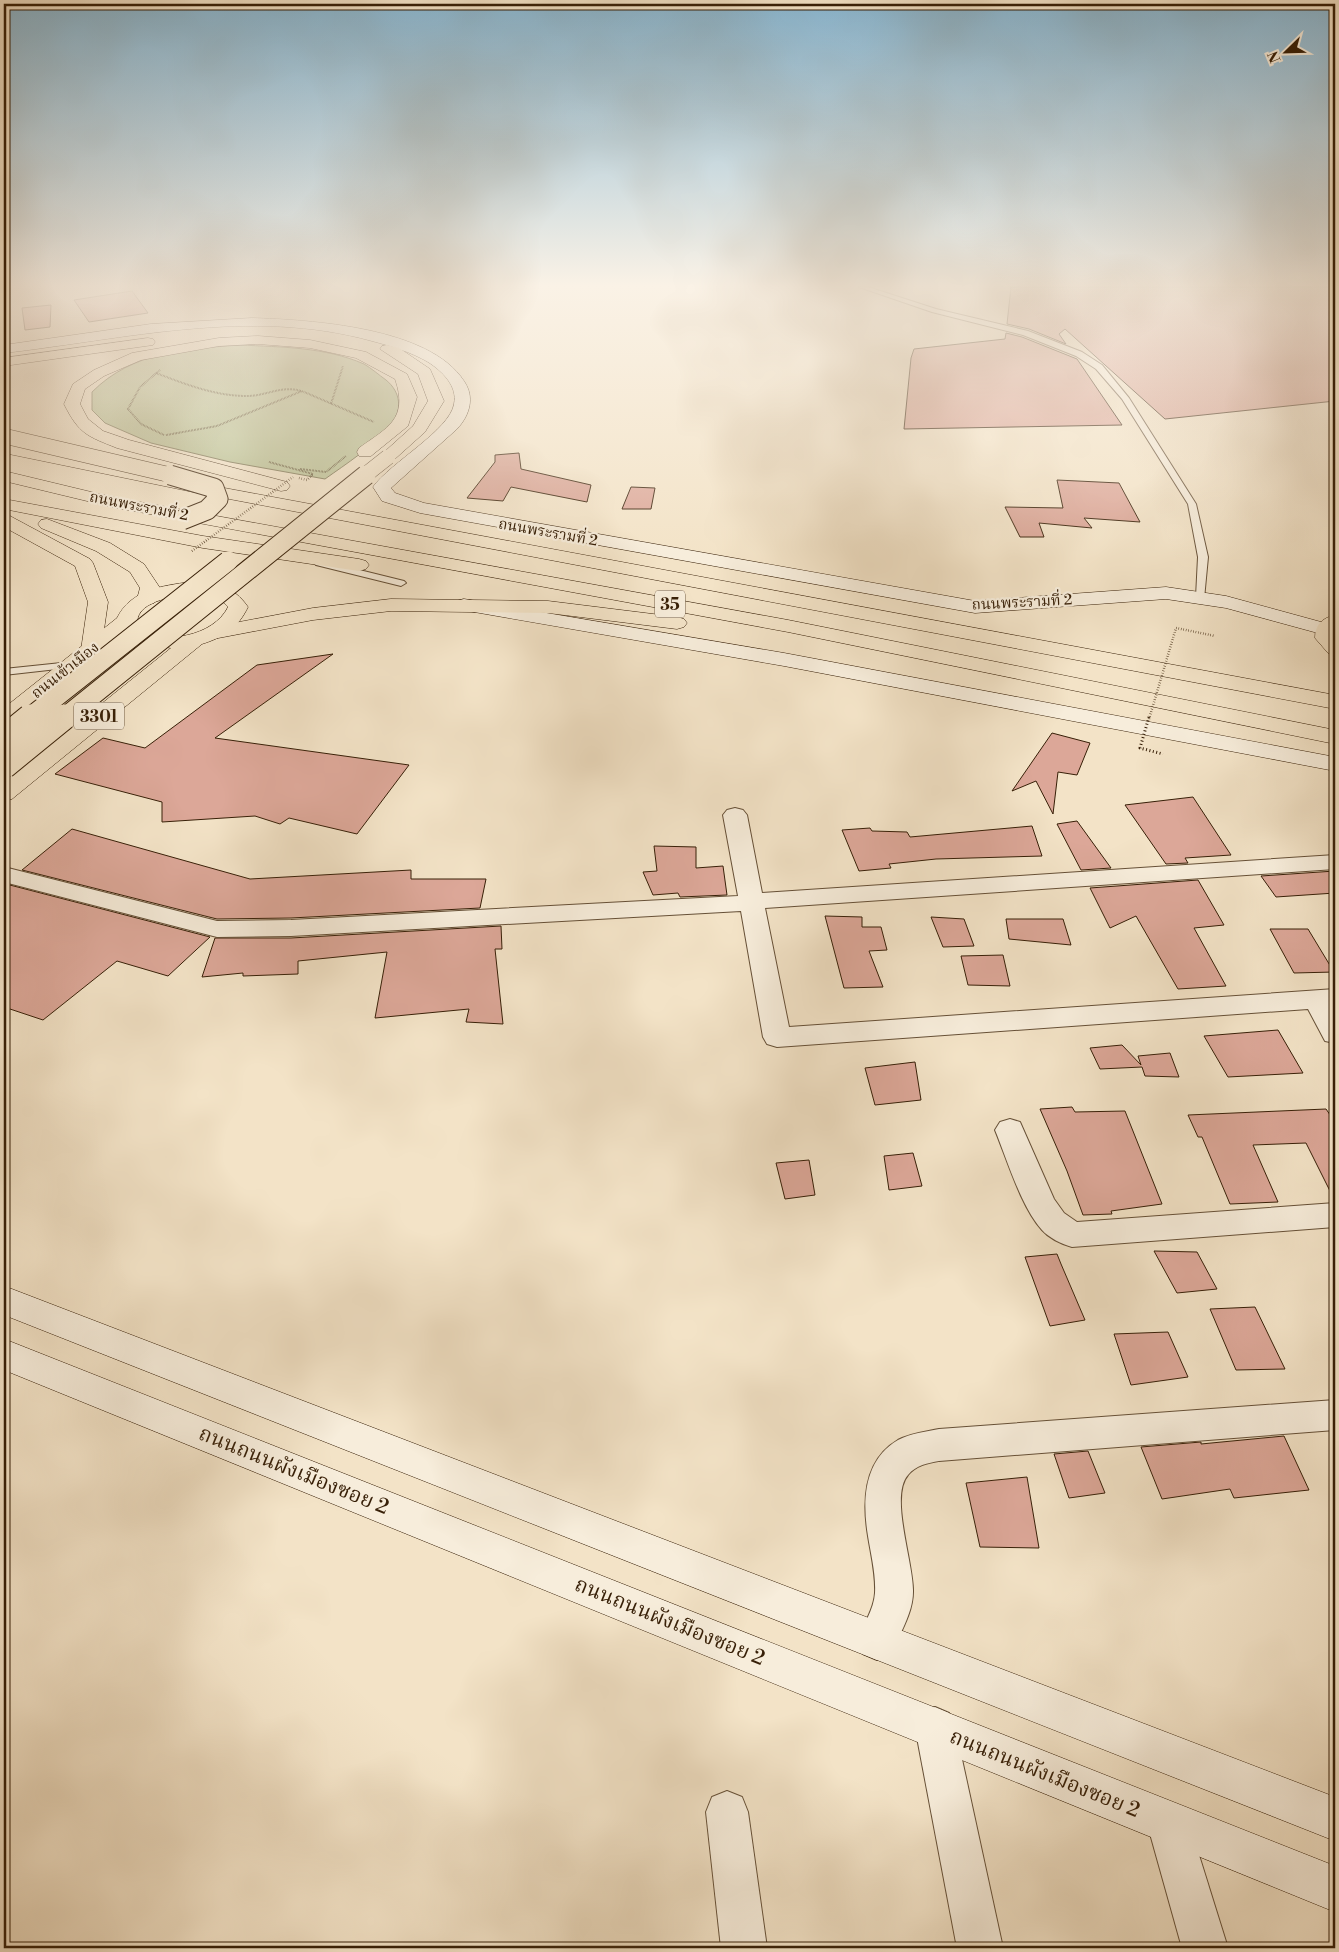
<svg xmlns="http://www.w3.org/2000/svg" width="1339" height="1952" font-family="'Libre Bodoni','Noto Serif Thai',serif">
  <rect width="100%" height="100%" fill="#f3e3c7"/>
  <filter id="stains"><feTurbulence type="fractalNoise" baseFrequency=".004" numOctaves="4"/><feColorMatrix values="0 0 0 0 .2 0 0 0 0 .09 0 0 0 0 .02 0 0 0 .5 -.17"/></filter>
  <radialGradient id="worn" r=".72"><stop offset=".6" stop-color="#630" stop-opacity="0"/><stop offset="1" stop-color="#630" stop-opacity=".3"/></radialGradient>
  <path fill="#bbc395" stroke="#79714e" d="M 240,345 C 281,347 325,347 364,364 C 371,368 379,375 386,380 C 401,392 403,411 390,426 C 374,446 346,464 325,479 L 230,462 L 151,443 L 105,423 L 92,410 L 92,392 C 133,351 186,349 240,345 Z"/>
  <g fill="#dca798" stroke="#371f07">
    <polygon points="1011,287 1335,287 1335,401 1165,419 1065,329 1059,334 1066,344 1029,329 1007,324"/>
    <polygon points="132,291 148,313 89,322 74,300"/>
    <polygon points="51,305 50,327 25,330 22,308"/>
    <polygon points="1006,333 1022,337 1077,359 1122,425 904,429 911,358 914,349 1005,339"/>
    <polygon points="519,453 521,469 591,485 587,502 511,487 503,501 467,498 495,462 495,455"/>
    <polygon points="1057,480 1119,483 1140,522 1084,518 1092,528 1039,523 1044,537 1020,537 1005,507 1063,508"/>
    <polygon points="631,487 655,488 651,509 622,509"/>
    <polygon points="333,654 215,738 409,765 357,834 289,818 280,824 255,816 162,822 162,802 55,774 103,738 145,748 257,665"/>
    <polygon points="1052,733 1090,743 1077,775 1058,772 1053,814 1036,781 1012,791"/>
    <polygon points="1193,797 1231,855 1185,858 1188,863 1166,864 1125,805"/>
    <polygon points="1077,821 1111,868 1081,870 1057,824"/>
    <polygon points="1032,826 1042,856 936,859 889,864 891,868 859,871 842,830 870,828 872,831 907,832 910,837"/>
    <polygon points="72,829 250,879 411,870 411,879 486,879 480,908 291,918 217,919 22,870"/>
    <polygon points="654,846 696,847 696,868 723,866 727,895 680,897 678,893 653,895 643,872 657,871"/>
    <polygon points="1335,871 1335,893 1276,897 1261,876"/>
    <polygon points="1198,880 1224,925 1194,928 1226,986 1178,989 1136,916 1110,928 1090,888"/>
    <polygon points="6,884 210,937 168,976 117,961 43,1020 4,1007 4,886"/>
    <polygon points="825,916 862,917 862,927 881,927 887,950 869,951 883,987 844,988"/>
    <polygon points="931,917 964,919 974,946 943,947"/>
    <polygon points="1006,919 1063,919 1071,945 1009,939"/>
    <polygon points="501,926 502,949 495,949 503,1024 466,1022 469,1009 375,1018 387,952 298,961 298,974 243,976 243,973 202,977 215,938 291,938"/>
    <polygon points="1270,929 1308,929 1334,972 1294,973"/>
    <polygon points="1003,955 1010,986 968,985 961,956"/>
    <polygon points="1278,1030 1303,1073 1228,1077 1204,1036"/>
    <polygon points="1122,1045 1141,1065 1138,1056 1170,1053 1179,1077 1145,1076 1142,1067 1100,1069 1090,1048"/>
    <polygon points="915,1062 921,1100 875,1105 865,1068"/>
    <polygon points="1072,1107 1075,1112 1125,1111 1162,1204 1111,1211 1112,1214 1083,1215 1067,1171 1040,1109"/>
    <polygon points="1326,1109 1335,1122 1335,1201 1306,1143 1253,1145 1278,1202 1230,1204 1202,1137 1198,1137 1188,1115"/>
    <polygon points="913,1153 922,1186 889,1190 884,1156"/>
    <polygon points="809,1160 815,1195 785,1199 776,1163"/>
    <polygon points="1154,1251 1197,1252 1217,1289 1177,1293"/>
    <polygon points="1057,1254 1061,1264 1085,1320 1050,1326 1025,1257"/>
    <polygon points="1255,1307 1285,1369 1236,1370 1210,1309"/>
    <polygon points="1168,1332 1188,1377 1131,1385 1114,1334"/>
    <polygon points="1284,1436 1309,1490 1234,1498 1230,1489 1162,1499 1141,1447 1201,1442 1201,1444"/>
    <polygon points="1088,1451 1105,1493 1069,1498 1054,1454"/>
    <polygon points="1027,1477 1039,1548 980,1547 966,1483"/>
  </g>
  <g fill="none" stroke-linecap="round" stroke-linejoin="round">
    <defs>
      <g id="lane">
        <polygon points="859,287 868,287 936,309 1028,331 1082,352 1102,365 1129,398 1196,504 1208,557 1204,599 1201,600 1196,597 1198,557 1188,504 1122,399 1096,369 1076,356 1023,335 932,312"/>
        <polygon points="319,560 404,581 406,583 401,586 316,565 314,563"/>
        <polygon points="71,662 75,663 76,665 75,667 4,675 4,669"/>
      </g>
      <g id="street">
        <polygon points="735,808 743,810 747,815 762,893 1335,855 1335,869 765,908 789,1027 1335,989 1335,1007 1333,1007 1335,1010 1335,1043 1325,1041 1308,1009 777,1047 767,1044 763,1037 741,911 291,936 217,937 4,882 4,867 217,921 291,920 738,896 723,815 727,810"/>
        <path d="M 1010,1119 L 1020,1122 L 1054,1199 L 1064,1213 L 1077,1222 L 1335,1203 L 1335,1227 L 1072,1247 C 1062,1244 1049,1238 1042,1230 C 1021,1207 1007,1159 995,1130 L 1000,1122 Z"/>
        <path d="M 1335,1400 L 1335,1430 L 939,1461 C 928,1463 916,1465 908,1475 C 889,1496 914,1564 913,1592 C 913,1613 899,1635 891,1654 L 877,1660 L 863,1654 L 857,1640 C 863,1626 874,1609 875,1593 C 876,1574 871,1555 868,1536 C 862,1500 864,1460 898,1440 C 911,1433 925,1432 939,1429 Z"/>
        <polygon points="935,1707 949,1713 955,1727 1003,1948 957,1948 915,1727 921,1713"/>
        <polygon points="727,1791 742,1797 748,1812 767,1948 721,1948 706,1812 712,1797"/>
        <polygon points="1168,1802 1183,1808 1189,1823 1228,1948 1182,1948 1147,1823 1153,1808"/>
      </g>
      <g id="secondary">
        <path d="M 252,318 C 311,320 429,327 464,381 C 475,397 470,415 457,429 L 391,488 L 395,493 L 424,503 L 975,601 L 1166,587 L 1226,596 L 1332,625 L 1335,629 L 1332,633 L 1325,635 L 1226,608 L 1166,599 L 975,613 L 420,513 L 382,501 L 373,487 C 390,463 450,430 454,404 C 458,386 442,371 428,362 C 411,352 391,346 372,341 C 251,307 125,339 4,353 L 4,345 L 151,324 Z"/>
        <polygon points="464,599 784,653 1335,757 1335,771 784,666 457,609 454,605 457,601"/>
        <polygon points="4,1286 1335,1797 1335,1841 4,1315"/>
        <polygon points="4,1339 1335,1866 1335,1912 4,1370"/>
      </g>
      <path id="primary" d="M 190,582 C 215,583 233,585 248,607 C 238,628 224,637 202,644 L 12,799 L 4,801 L 4,782 L 171,648 L 139,643 L 123,634 L 12,724 L 4,726 L 4,708 L 117,618 C 131,590 161,586 190,582 ZM 190,594 C 205,595 218,595 228,607 C 214,636 162,647 138,626 C 132,602 174,596 190,594 Z"/>
      <g id="highway">
        <path d="M 258,336 L 310,340 L 366,352 L 407,374 L 417,397 L 408,426 L 371,456 L 359,456 L 357,452 L 359,448 C 387,428 409,419 395,379 L 356,358 L 310,348 L 258,344 L 219,346 L 141,360 L 104,376 L 85,389 L 80,404 L 88,419 L 103,431 L 129,440 L 287,482 L 290,486 L 287,490 L 281,491 L 117,448 C 87,436 79,434 64,404 L 73,384 L 94,370 L 132,353 L 219,338 Z"/>
        <polygon points="148,338 153,339 155,342 153,345 4,366 4,358"/>
        <polygon points="387,345 399,348 430,369 444,401 425,432 396,458 384,458 382,454 413,426 428,401 418,374 380,349 382,346"/>
        <polygon points="4,443 203,484 1335,695 1335,709 203,494 4,453"/>
        <polygon points="4,471 112,497 788,620 1335,730 1335,744 788,632 112,507 4,481"/>
        <polygon points="4,499 203,536 359,559 366,561 369,565 366,569 359,571 203,548 4,509"/>
        <polygon points="4,515 10,516 90,559 93,563 108,602 101,650 98,654 91,656 84,654 81,650 88,602 75,566 4,527"/>
        <polygon points="47,519 110,543 144,564 160,588 154,603 147,605 140,603 137,599 140,588 130,572 96,551 41,528 38,524 41,520"/>
        <polygon points="391,599 548,601 677,617 684,619 687,623 684,627 677,629 548,613 391,611 313,620 213,639 206,637 203,633 206,629 213,627 313,608"/>
        <path d="M 1335,615 L 1335,655 L 1328,653 L 1315,638 C 1315,625 1322,618 1335,615 Z"/>
      </g>
    </defs>
    <use href="#lane" stroke="#665037" stroke-width="2"/>
    <use href="#street" stroke="#665037" stroke-width="2"/>
    <use href="#secondary" stroke="#371f07" stroke-width="1"/>
    <use href="#primary" stroke="#371f07" stroke-width="1"/>
    <use href="#highway" stroke="#371f07" stroke-width="1"/>
    <g stroke="#371f07" stroke-width="2" stroke-dasharray="0.5 1" stroke-linecap="butt">
      <polyline points="160,370 140,387 128,409 141,424 164,435"/>
      <path d="M 156,373 C 185,384 215,396 247,396 C 266,396 282,385 301,391"/>
      <polyline points="331,404 343,366"/>
      <polyline points="166,435 217,426 302,391 374,422"/>
      <polyline points="269,462 313,474 311,476"/>
      <polyline points="300,469 326,472 346,456"/>
    </g>
    <polyline stroke="#371f07" stroke-width="2.5" stroke-dasharray="0.5 2" stroke-linecap="butt" points="299,478 307,480 312,475"/>
    <use href="#lane" fill="#f7eddb" fill-rule="evenodd"/>
    <use href="#street" fill="#f7eddb" fill-rule="evenodd"/>
    <use href="#secondary" fill="#f7eddb" fill-rule="evenodd"/>
    <use href="#primary" fill="#f3e3c7" fill-rule="evenodd"/>
    <use href="#highway" fill="#f3e3c7" fill-rule="evenodd"/>
    <defs>
      <g id="highway-bridge-far2">
        <polyline points="4,436 175,476"/>
        <polyline points="364,476 388,457"/>
      </g>
      <g id="highway-bridge-far1">
        <polyline points="170,475 214,488 218,499 207,510 182,520"/>
        <polyline points="28,719 228,561"/>
        <polyline points="63,719 366,475"/>
      </g>
      <g id="highway-bridge">
        <polyline points="4,738 30,717"/>
        <polyline points="4,766 64,717"/>
      </g>
    </defs>
    <use href="#highway-bridge-far2" stroke="#371f07" stroke-width="16" stroke-linecap="butt"/>
    <use href="#highway-bridge-far1" stroke="#371f07" stroke-width="21" stroke-linecap="butt"/>
    <use href="#highway-bridge" stroke="#371f07" stroke-width="27" stroke-linecap="butt"/>
    <g stroke="#371f07" stroke-width="2.5" stroke-dasharray="0.5 2" stroke-linecap="butt">
      <polyline points="192,551 293,477"/>
      <polyline points="1149,719 1176,628 1215,636"/>
    </g>
    <polyline stroke="#371f07" stroke-width="3" stroke-dasharray="1 2.5" stroke-linecap="butt" points="1149,717 1140,748 1163,754"/>
    <use href="#highway-bridge-far2" stroke="#f3e3c7" stroke-width="15"/>
    <use href="#highway-bridge-far1" stroke="#f3e3c7" stroke-width="19"/>
    <use href="#highway-bridge" stroke="#f3e3c7" stroke-width="25"/>
  </g>
  <linearGradient id="sky" x2="0" y2="1"><stop stop-color="#89b8d4"/><stop offset="0.51" stop-color="#faf2e6"/><stop offset="1" stop-color="#faf2e6" stop-opacity="0"/></linearGradient>
  <rect width="1339" height="560" fill="url(#sky)"/>
  <g text-anchor="middle" stroke-width="4.5" stroke-linejoin="round" paint-order="stroke">
    <g font-size="15" fill="#371f07" stroke="#f7eddb">
      <text transform="translate(139 506) rotate(11)" y="5">ถนนพระรามที่ 2</text>
      <text transform="translate(548 532) rotate(10)" y="5">ถนนพระรามที่ 2</text>
      <text transform="translate(1022 602) rotate(-3)" y="5">ถนนพระรามที่ 2</text>
      <text transform="translate(65 670) rotate(-38)" y="5">ถนนเข้าเมือง</text>
    </g>
    <g fill="#f7eddb" stroke="#715d47" stroke-width="1">
      <rect x="655" y="590.5" width="30" height="27" rx="4"/>
      <rect x="74" y="702.5" width="50" height="27" rx="4"/>
    </g>
    <g font-size="16" font-weight="bold" fill="#371f07">
      <text x="670" y="610">35</text>
      <text x="99" y="722">3301</text>
    </g>
    <g font-size="21" fill="#371f07" stroke="#f7eddb">
      <text transform="translate(294 1470) rotate(22)" y="7">ถนนถนนผังเมืองซอย 2</text>
      <text transform="translate(670 1621) rotate(22)" y="7">ถนนถนนผังเมืองซอย 2</text>
      <text transform="translate(1045 1773) rotate(22)" y="7">ถนนถนนผังเมืองซอย 2</text>
    </g>
  </g>
  <rect width="1339" height="1952" fill="none" stroke="#f3e3c7" stroke-width="20"/>
  <rect x="5" y="5" width="1329" height="1942" fill="none" stroke="#371f07" stroke-width="2.5"/>
  <rect x="10" y="10" width="1319" height="1932" fill="none" stroke="#371f07"/>
  <g transform="translate(1286 52) rotate(247)" stroke="#f7eddb" stroke-width="4" paint-order="stroke">
  <path d="M0-4L9 19L0 12L-9 19Z" fill="#371f07"/>
  <text y="-8" font-size="14" font-weight="bold" text-anchor="middle" fill="#371f07">N</text>
  </g>
  <rect width="100%" height="100%" filter="url(#stains)"/>
  <rect width="100%" height="100%" fill="url(#worn)"/>
</svg>
